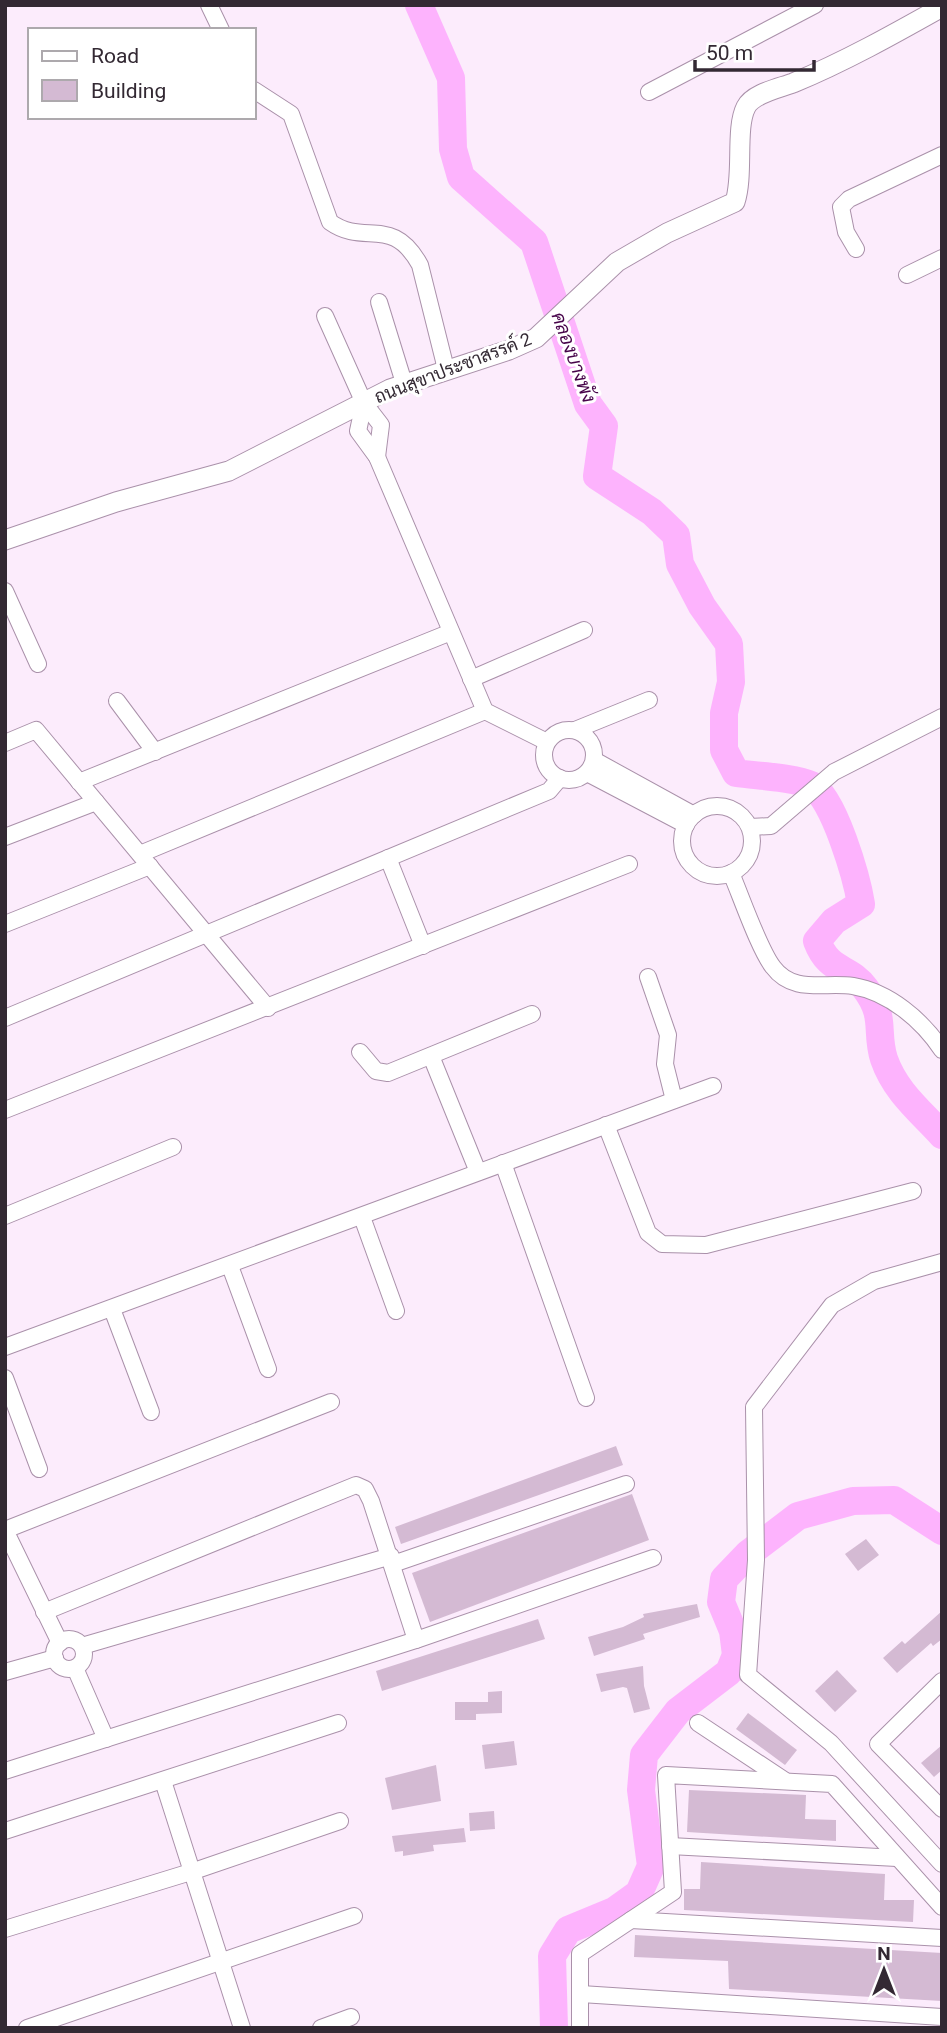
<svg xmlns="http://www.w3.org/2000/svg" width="947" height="2033" font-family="Roboto,Sarabun,sans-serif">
  <rect width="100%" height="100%" fill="#fcecfc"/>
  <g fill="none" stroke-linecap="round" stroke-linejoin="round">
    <g stroke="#fdb3fd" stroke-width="28">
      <path d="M 419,5 L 451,78 L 453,149 L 461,177 L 534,242 L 588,404 L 604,426 L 597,476 L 652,512 L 676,535 L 680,564 L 702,606 L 729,644 L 731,682 L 724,713 L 724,750 L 736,773 C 756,776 794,777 811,785 C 834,797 857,879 861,904 L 834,921 L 817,941 C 829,973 849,966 865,988 C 887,1017 875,1031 884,1059 C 895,1091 919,1110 942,1135"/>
      <polyline points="554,2028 552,1956 568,1930 614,1911 639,1893 651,1866 641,1790 644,1755 678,1711 729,1672 736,1655 733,1631 721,1602 724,1579 748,1554 798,1516 853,1501 894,1500 942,1531"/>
    </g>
  </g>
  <g fill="#d4bad3">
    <polygon points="616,1446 623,1465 401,1544 395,1527"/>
    <polygon points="632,1494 649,1540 430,1622 412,1573"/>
    <polygon points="866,1539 879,1555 858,1571 845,1554"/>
    <polygon points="697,1604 700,1617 643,1634 645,1639 594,1656 588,1637 623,1627 644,1617 643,1614"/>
    <polygon points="942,1611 942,1639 933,1646 931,1643 897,1673 883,1658 902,1641 905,1644"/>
    <polygon points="538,1619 545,1639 382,1691 376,1671"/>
    <polygon points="643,1666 644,1686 650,1709 634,1713 627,1688 623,1687 601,1692 596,1674"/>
    <polygon points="837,1670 857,1691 835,1712 815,1691"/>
    <polygon points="502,1691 502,1713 476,1714 476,1720 455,1720 455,1702 488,1702 488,1692"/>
    <polygon points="748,1713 797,1750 785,1765 736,1729"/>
    <polygon points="514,1741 517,1765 485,1769 482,1745"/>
    <polygon points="942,1745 942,1770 934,1777 921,1763"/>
    <polygon points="436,1765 441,1801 392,1810 385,1778"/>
    <polygon points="689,1790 806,1795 805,1819 836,1820 836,1841 687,1832"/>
    <polygon points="494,1811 495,1829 470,1831 469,1813"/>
    <polygon points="464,1828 466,1842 433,1845 434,1851 403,1856 403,1851 395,1852 392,1836"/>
    <polygon points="701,1862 885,1874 884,1900 914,1900 913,1922 684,1910 684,1889 700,1889"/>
    <polygon points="635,1935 942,1953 942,2001 729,1989 728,1961 634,1957"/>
  </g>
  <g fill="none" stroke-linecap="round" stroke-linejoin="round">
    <defs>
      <g id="minor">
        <polyline points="209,5 221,30"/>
        <path d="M 254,90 L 291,114 L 330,222 C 365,247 392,214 420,265 L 446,369"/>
        <polyline points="649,92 815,5"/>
        <polyline points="856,249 846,232 841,207 849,199 942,155"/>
        <polyline points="907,275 942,258"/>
        <polyline points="379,302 404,383"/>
        <polyline points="325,316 364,403 381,425 377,457"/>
        <polyline points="364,403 358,431 377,457 485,711 547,742"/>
        <polyline points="5,591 38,664"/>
        <polyline points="471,679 584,630"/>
        <polyline points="117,701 155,752"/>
        <circle cx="569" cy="755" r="25"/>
        <polyline points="575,730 649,700"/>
        <polyline points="5,743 36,730 268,1008"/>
        <polyline points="594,760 694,815"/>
        <polyline points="587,773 686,825"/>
        <polyline points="79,782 451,632"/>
        <circle cx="717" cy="841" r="35"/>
        <polyline points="750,827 771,826 834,772 942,717"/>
        <polyline points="5,837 96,802"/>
        <polyline points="140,854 485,711"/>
        <polyline points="388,858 423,946"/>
        <path d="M 731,873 C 741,896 759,949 773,967 C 793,994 824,982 853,986 C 889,992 922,1020 942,1050"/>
        <polyline points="5,924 150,866"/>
        <polyline points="648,977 668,1035 665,1064 674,1100"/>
        <polyline points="5,1018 549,791 560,778"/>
        <polyline points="360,1052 376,1071 388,1073 532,1014"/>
        <polyline points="431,1056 478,1172"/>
        <polyline points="5,1110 629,864"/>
        <polyline points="606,1125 648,1233 662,1244 706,1245 913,1191"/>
        <polyline points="503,1163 586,1398"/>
        <polyline points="5,1216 173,1147"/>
        <polyline points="362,1217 396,1311"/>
        <polyline points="942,1262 874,1281 832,1305 754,1407 756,1560 748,1675 831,1743 942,1864"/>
        <polyline points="230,1266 268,1369"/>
        <polyline points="112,1309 151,1412"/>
        <polyline points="5,1347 713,1086"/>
        <polyline points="5,1378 39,1469"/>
        <polyline points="393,1564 626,1484"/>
        <polyline points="44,1612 356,1485 365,1489 371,1501 416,1640"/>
        <circle cx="69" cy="1654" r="15"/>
        <polyline points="60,1643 5,1530 331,1402"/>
        <polyline points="82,1646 391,1556"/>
        <polyline points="75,1668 106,1739"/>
        <polyline points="5,1672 55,1658"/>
        <polyline points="942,1681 878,1744 942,1809"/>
        <polyline points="698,1723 784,1780"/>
        <polyline points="5,1771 416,1640 653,1558"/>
        <polyline points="163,1781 242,2028"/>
        <polyline points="5,1831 338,1723"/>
        <polyline points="670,1846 897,1858"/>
        <polyline points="631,1920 942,1938"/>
        <polyline points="5,1929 194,1871 340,1821"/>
        <polyline points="581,1994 942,2017"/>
        <polyline points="27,2028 354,1916"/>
        <polyline points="321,2028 351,2017"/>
        <polyline points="580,2028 580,1954 673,1892 666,1775 832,1784 942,1907"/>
      </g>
      <path id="tertiary" d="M 5,540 L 116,502 L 229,471 L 390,389 L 509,350 L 536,338 L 617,262 L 667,233 L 735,202 C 744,175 735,128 746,107 C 753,93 780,88 793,83 C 844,62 894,34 942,7"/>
    </defs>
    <use href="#minor" stroke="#aa91aa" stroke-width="18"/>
    <use href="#tertiary" stroke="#aa91aa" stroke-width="21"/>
    <use href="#minor" stroke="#fff" stroke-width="16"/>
    <use href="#tertiary" stroke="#fff" stroke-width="19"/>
  </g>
  <g text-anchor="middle" stroke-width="6" stroke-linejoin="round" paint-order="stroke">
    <g font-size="18" fill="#332933" stroke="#fff">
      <text transform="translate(453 368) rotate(-21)" y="6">ถนนสุขาประชาสรรค์ 2</text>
    </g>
    <g font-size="19" font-style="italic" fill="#47044a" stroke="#fff">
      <text transform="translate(574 357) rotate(70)" y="7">คลองบางพัง</text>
    </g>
  </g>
  <rect width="947" height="2033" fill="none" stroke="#332933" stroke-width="14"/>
  <rect x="28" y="28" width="228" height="91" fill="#ffffff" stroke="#ada9ad" stroke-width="2"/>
  <rect x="42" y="51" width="35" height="10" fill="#ffffff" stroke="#ada9ad" stroke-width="2"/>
  <text x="91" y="63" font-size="21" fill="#332933">Road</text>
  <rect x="42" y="80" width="35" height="21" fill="#d4bad3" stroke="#ada9ad" stroke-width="2"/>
  <text x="91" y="98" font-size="21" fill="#332933">Building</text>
  <g transform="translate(884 1970)" stroke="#ffffff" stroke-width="5" paint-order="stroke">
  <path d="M0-5L12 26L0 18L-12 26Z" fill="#332933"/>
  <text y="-10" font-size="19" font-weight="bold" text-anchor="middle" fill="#332933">N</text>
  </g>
  <path d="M695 60v10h119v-10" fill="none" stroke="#332933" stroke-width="3.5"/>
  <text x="706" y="60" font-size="21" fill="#332933" stroke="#ffffff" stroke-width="5" paint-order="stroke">50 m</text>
</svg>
